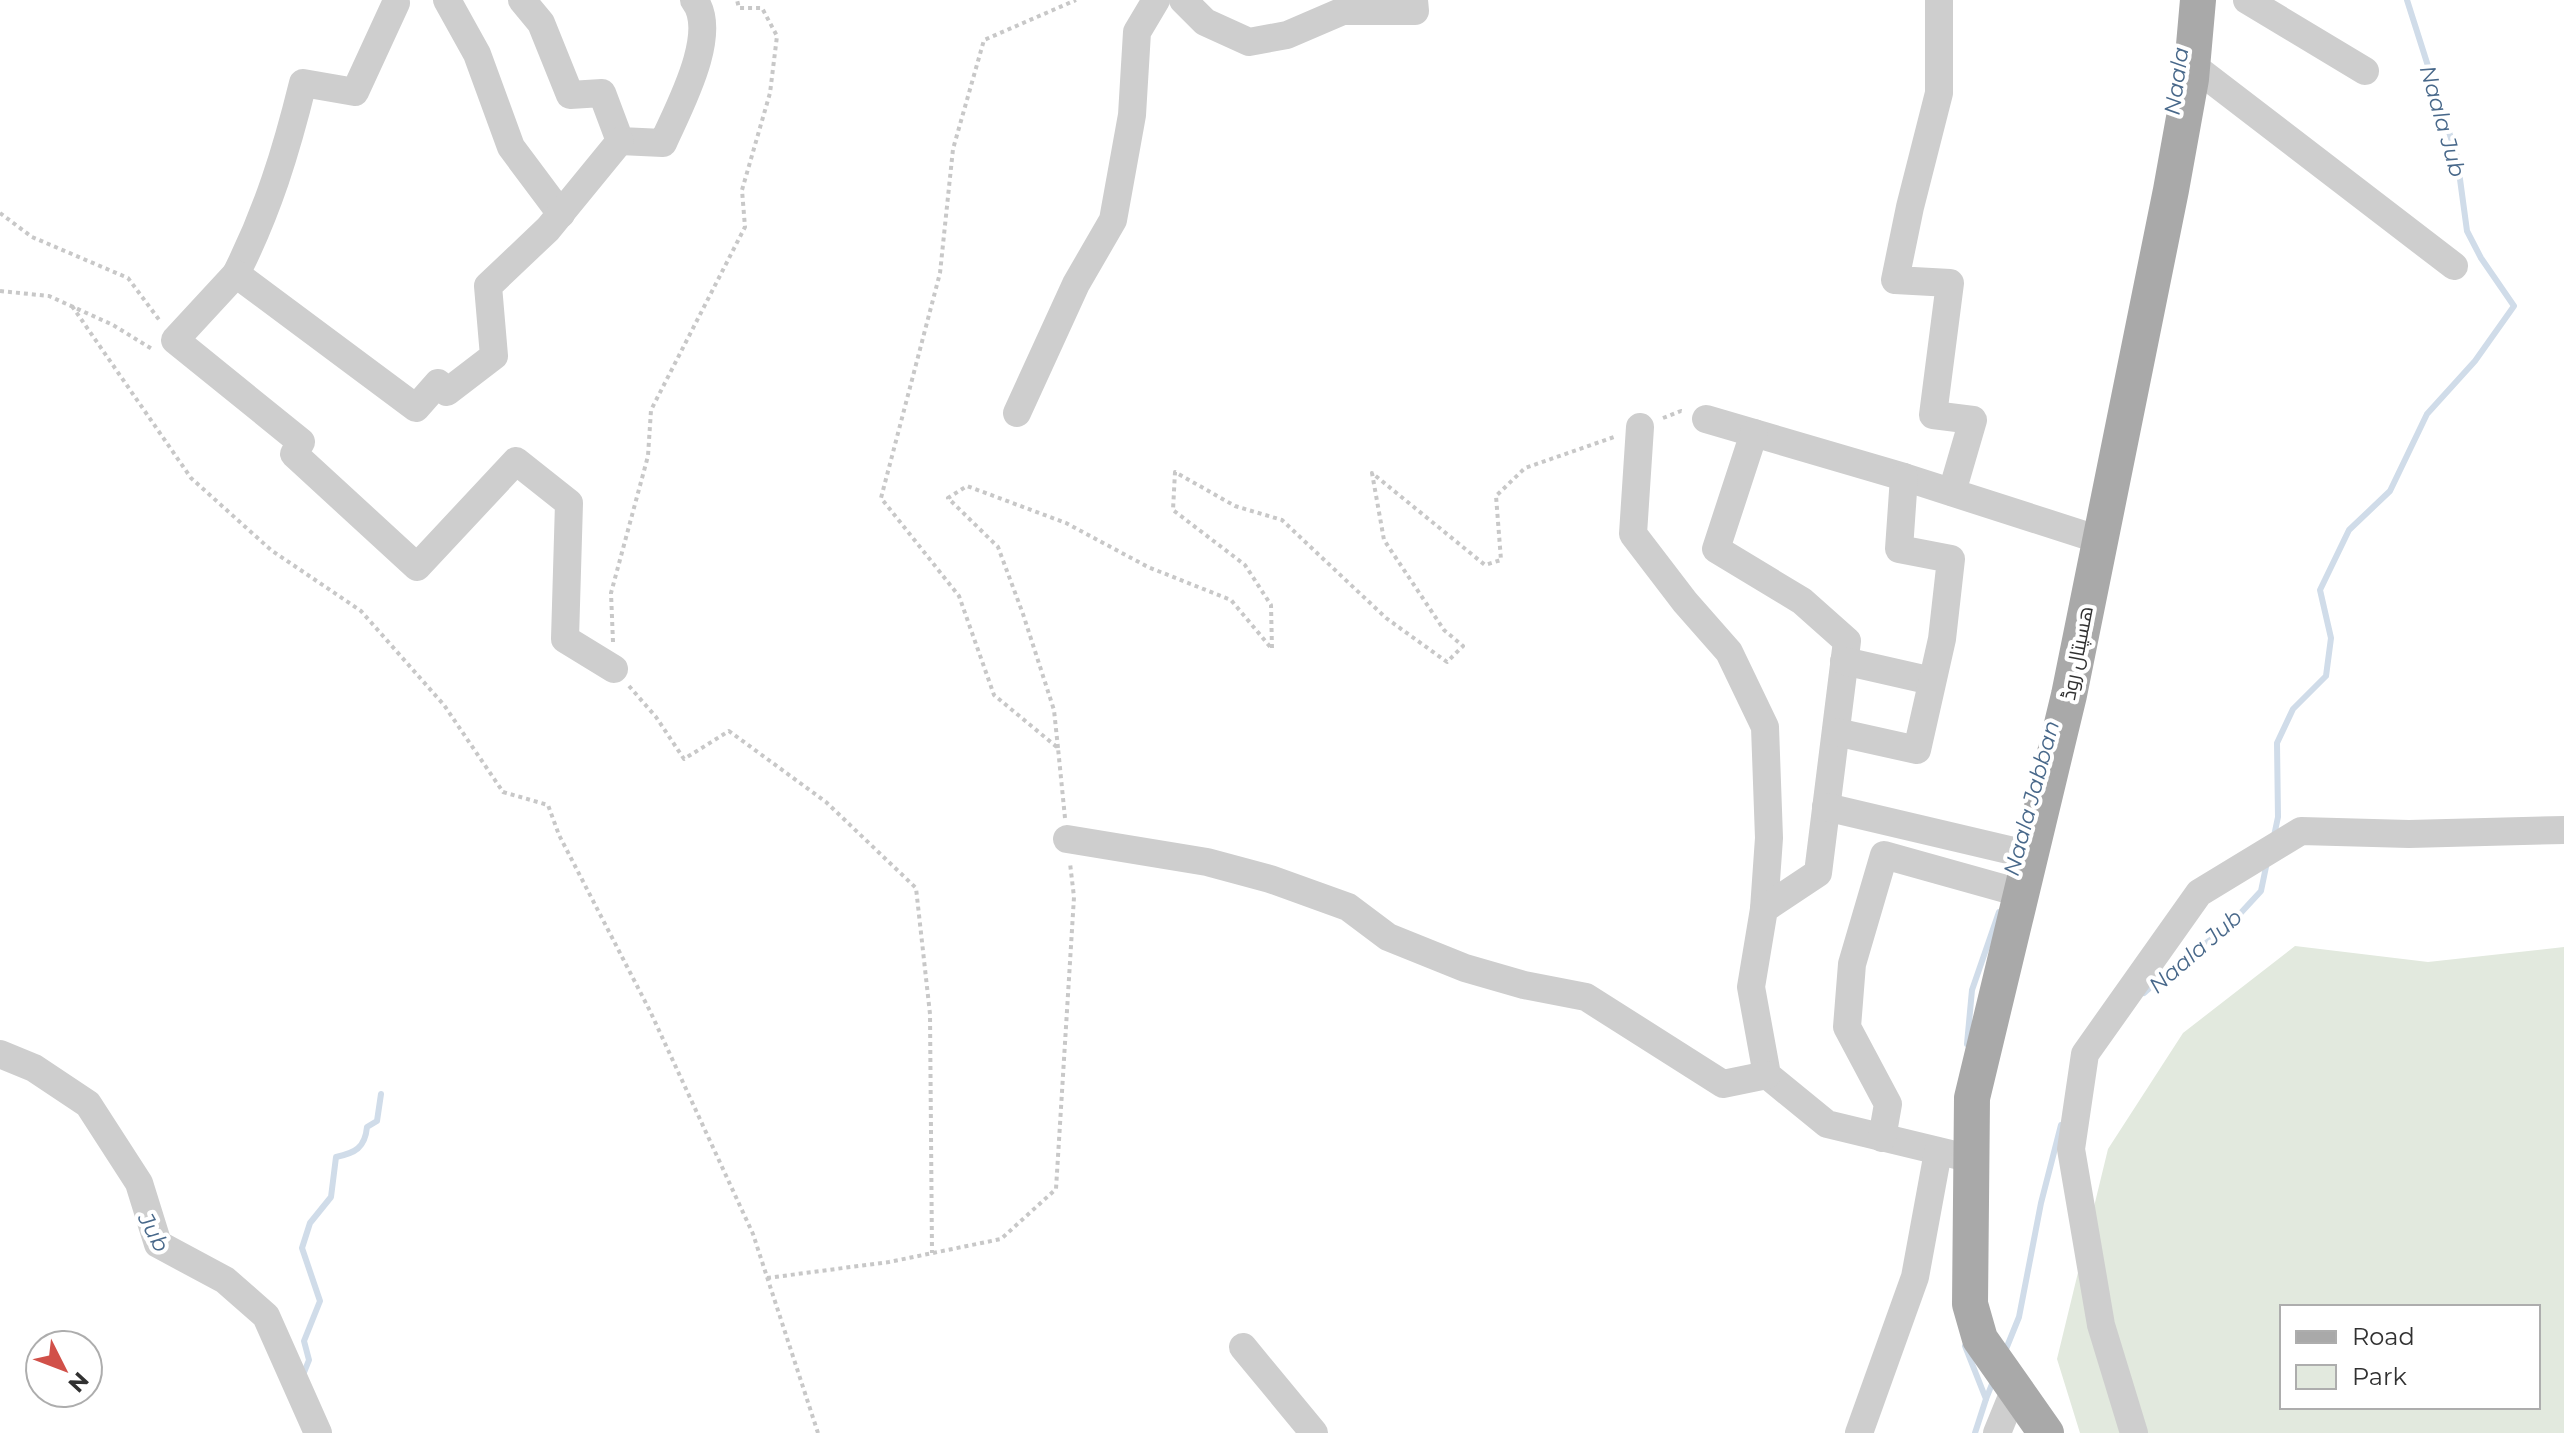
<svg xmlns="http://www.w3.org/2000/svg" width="2564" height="1433" font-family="Montserrat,Cairo,sans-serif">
  <rect width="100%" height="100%" fill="#fff"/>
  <path fill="#e2e9de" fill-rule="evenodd" d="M 2295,946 L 2428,962 L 2564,947 L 2564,1433 L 2080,1433 L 2057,1359 L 2108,1149 L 2183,1033 ZM 2282,1307 L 2538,1307 L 2538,1407 L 2282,1407 Z"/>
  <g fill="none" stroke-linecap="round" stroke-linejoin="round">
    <g stroke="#d0dce9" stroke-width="6">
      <polyline points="2274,836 2278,817 2277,743 2293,709 2326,676 2331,638 2320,590 2349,530 2390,491 2427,414 2475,361 2514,306 2481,258 2467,231 2457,157 2407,0"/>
      <polyline points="2144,993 2184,958 2225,930 2261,891 2267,862"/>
      <polyline points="1967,1044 1972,990 1999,912"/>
      <polyline points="1965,1346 1986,1399 1975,1433"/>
      <polyline points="2004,1354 2019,1317 2041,1203 2061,1125"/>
      <path d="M 303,1375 L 309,1360 L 304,1341 L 320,1301 L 302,1248 L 310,1223 L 331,1197 L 336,1157 C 355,1153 365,1148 367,1127 L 377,1121 L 381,1094"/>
      <polyline points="1986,1399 1994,1379"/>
    </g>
    <g stroke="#c8c8c8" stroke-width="4" stroke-dasharray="4 4" stroke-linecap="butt">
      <polyline points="0,213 32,237 128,278 160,321"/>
      <polyline points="0,291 49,296 113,325 152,349"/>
      <polyline points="72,306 191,478 271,550 361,611 444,705 503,792 548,805 559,835 650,1011 753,1234 818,1433"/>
      <polyline points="1663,418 1681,411 1685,412"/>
      <polyline points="613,642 611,593 648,456 651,410 745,227 742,190 770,93 777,36 762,8 739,8 737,0"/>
      <polyline points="629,686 656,717 684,759 729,731 826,802 916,888 930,1014 932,1253"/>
      <polyline points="1058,748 1054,710 1023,614 998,547 948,498 967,486 1066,523 1148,567 1231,600 1272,649 1271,605 1245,565 1173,510 1175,472 1235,506 1282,520 1386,618 1447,662 1463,646 1444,630 1384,540 1372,473 1485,565 1501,560 1496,496 1525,468 1617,436"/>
      <polyline points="1065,818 1058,748 994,695 959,596 881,498 940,273 953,149 984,40 1076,0"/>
      <polyline points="767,1278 889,1262 1001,1239 1056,1189 1074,897 1070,863"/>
    </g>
    <g stroke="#cecece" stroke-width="28">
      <polyline points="447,0 477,54 511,147 561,214"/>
      <path d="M 522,0 L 541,23 L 570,95 L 602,93 L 620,141 L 663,143 C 678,109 720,33 694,0"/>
      <polyline points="1183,0 1205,22 1249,42 1287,35 1343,11 1415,11 1414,0"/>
      <polyline points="1939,0 1939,93 1910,207 1895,280 1950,283 1933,415 1973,420 1952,492"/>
      <polyline points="2247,0 2365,71"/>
      <polyline points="2192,65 2454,266"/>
      <path d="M 236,274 C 268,210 286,152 303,83 L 355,92 L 396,3"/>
      <polyline points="1017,413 1076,284 1113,220 1132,115 1137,32 1156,0"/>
      <polyline points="1706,419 1904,477 2100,540"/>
      <polyline points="1640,427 1633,534 1685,602 1729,652 1765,727 1769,838 1764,909"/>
      <polyline points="1754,433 1716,549 1802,601 1847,641 1818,873 1764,909 1751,987 1767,1075 1827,1124 1972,1159"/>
      <polyline points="1844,661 1932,681"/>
      <polyline points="614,669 565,639 569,503 516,461 417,567 294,454 301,442 175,340 236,274 416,408 438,383 447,392 494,356 488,286 548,229 620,141"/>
      <polyline points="1836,732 1917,750 1942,639 1951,559 1899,549 1904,477"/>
      <polyline points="1826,807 2030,855"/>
      <polyline points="1067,839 1207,862 1270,879 1348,907 1388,937 1465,968 1524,985 1586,997 1723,1084 1767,1075"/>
      <polyline points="0,1054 34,1068 88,1104 139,1183 158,1244 225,1280 266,1316 318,1433"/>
      <polyline points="1882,1138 1888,1104 1847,1027 1852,964 1884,855 2020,893"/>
      <polyline points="1243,1347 1314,1433"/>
      <polyline points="1859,1433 1915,1277 1938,1152"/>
      <polyline points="1997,1433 2015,1389"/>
      <polyline points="2134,1433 2101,1325 2071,1149 2085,1054 2199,893 2301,831 2409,834 2564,830"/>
    </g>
    <polyline stroke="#a9a9a9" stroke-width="36" points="2046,1433 1980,1339 1970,1304 1972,1098 2069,695 2171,190 2191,79 2198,0"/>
  </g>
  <g text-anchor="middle" stroke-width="8" stroke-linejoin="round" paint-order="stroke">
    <g font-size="20" fill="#313131" stroke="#fff">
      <text transform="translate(2077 653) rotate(-79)" y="7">ھسپتال روڈ</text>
    </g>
    <g font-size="22" font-style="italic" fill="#48688a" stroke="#fff">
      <text transform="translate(2176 81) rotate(-82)" y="8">Naala</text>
      <text transform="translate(2443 121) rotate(74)" y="8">Naala Jub</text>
      <text transform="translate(2031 798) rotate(-75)" y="8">Naala Jabban</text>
      <text transform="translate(2195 951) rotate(-41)" y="8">Naala Jub</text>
      <text transform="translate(154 1232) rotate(62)" y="8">Jub</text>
    </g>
  </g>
  <rect x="2280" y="1305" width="260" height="104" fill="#ffffff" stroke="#adadad" stroke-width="2"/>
  <rect x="2296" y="1331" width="40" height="12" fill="#a9a9a9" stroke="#adadad" stroke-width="2"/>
  <text x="2352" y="1345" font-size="24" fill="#313131">Road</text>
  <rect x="2296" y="1365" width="40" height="24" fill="#e2e9de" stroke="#adadad" stroke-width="2"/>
  <text x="2352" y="1385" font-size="24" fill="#313131">Park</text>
  <g transform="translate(64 1369) rotate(132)"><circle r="38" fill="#ffffff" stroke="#adadad" stroke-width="2"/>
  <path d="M0-6L14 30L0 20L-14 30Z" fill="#d15049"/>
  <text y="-12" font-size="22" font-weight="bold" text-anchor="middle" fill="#313131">N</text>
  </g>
</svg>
